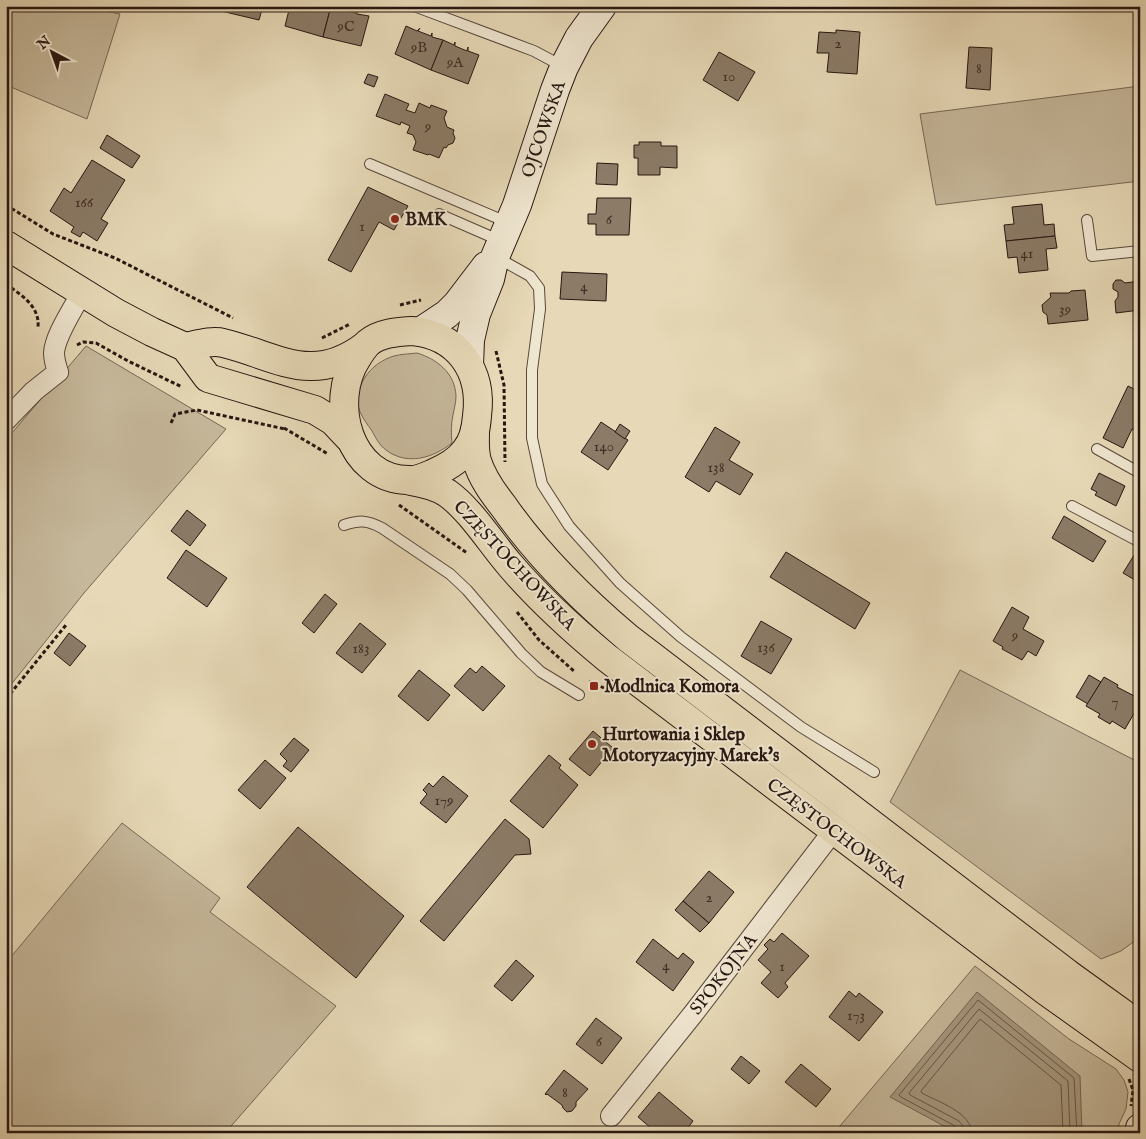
<svg xmlns="http://www.w3.org/2000/svg" width="1146" height="1139" font-family="'IM FELL English',serif">
  <rect width="100%" height="100%" fill="#e7d9b7"/>
  <filter id="stains"><feTurbulence type="fractalNoise" baseFrequency=".004" numOctaves="4"/><feColorMatrix values="0 0 0 0 .2 0 0 0 0 .09 0 0 0 0 .02 0 0 0 .5 -.17"/></filter>
  <radialGradient id="worn" r=".72"><stop offset=".6" stop-color="#630" stop-opacity="0"/><stop offset="1" stop-color="#630" stop-opacity=".3"/></radialGradient>
  <g fill="#c6b89b" stroke="#766756">
    <polygon points="6,6 81,6 120,14 87,119 6,85"/>
    <polygon points="1140,86 1140,181 936,205 920,114"/>
    <polygon points="86,346 226,429 84,593 6,691 6,440"/>
    <path d="M 417,353 C 437,359 455,373 456,396 C 456,403 454,409 453,415 C 451,424 451,433 452,443 C 433,458 407,466 386,450 C 379,445 376,438 372,431 C 368,425 363,419 360,412 C 352,387 370,363 394,356 C 401,354 409,354 417,353 Z"/>
    <polygon points="960,670 1140,763 1140,937 1121,951 1101,959 890,802"/>
    <polygon points="122,823 220,898 210,912 336,1006 225,1133 6,1133 6,963"/>
    <polygon points="975,966 1069,1039 1116,1069 1124,1080 1128,1092 1126,1109 1119,1124 1118,1133 834,1133"/>
  </g>
  <polygon fill="#a6977e" stroke="#736352" points="977,992 1080,1076 1082,1133 957,1133 890,1097"/>
  <g fill="none" stroke-linecap="round" stroke-linejoin="round">
    <g stroke="#665647" stroke-width="1">
      <polyline points="958,1133 955,1126 901,1097 899,1095 978,1000 1074,1078 1077,1133"/>
      <polyline points="964,1133 963,1126 959,1121 910,1095 909,1093 979,1009 1068,1081 1070,1133"/>
      <path d="M 972,1133 C 971,1112 938,1102 922,1093 L 921,1091 L 980,1019 L 1061,1085 L 1063,1133"/>
    </g>
  </g>
  <g fill="#8b7b67" stroke="#271610">
    <polygon points="222,6 263,6 259,20 221,11"/>
    <polygon points="290,6 331,6 323,37 285,26"/>
    <polygon points="331,6 342,10 344,7 343,10 356,13 357,10 357,14 369,16 361,46 323,37"/>
    <polygon points="406,26 417,31 420,28 418,31 431,36 432,33 432,37 443,40 431,70 395,54"/>
    <polygon points="836,30 860,32 857,74 827,72 829,53 817,53 819,32 836,33"/>
    <polygon points="443,40 454,45 455,42 455,46 467,51 468,47 468,51 479,55 468,84 431,70"/>
    <polygon points="969,47 992,48 990,90 966,88"/>
    <polygon points="719,52 755,72 738,101 703,80"/>
    <polygon points="368,74 378,77 374,87 364,83"/>
    <polygon points="385,94 409,104 406,110 415,113 419,103 430,108 431,105 447,111 444,118 447,127 454,130 453,133 455,138 453,143 448,145 446,148 444,147 439,158 429,154 428,155 413,150 416,142 413,135 407,133 410,126 401,122 400,125 376,116"/>
    <polygon points="107,135 140,156 132,168 100,148"/>
    <polygon points="639,142 661,142 661,146 677,146 677,168 660,167 660,175 638,175 638,158 634,158 634,145 639,145"/>
    <polygon points="92,160 125,180 101,219 108,223 97,241 83,232 80,237 71,232 74,227 50,211 64,188 71,193"/>
    <polygon points="597,163 618,164 617,185 596,184"/>
    <polygon points="368,187 408,206 394,230 379,222 351,272 328,260"/>
    <polygon points="597,198 631,198 629,235 596,235 596,224 588,224 588,214 596,214"/>
    <polygon points="1042,204 1044,225 1054,224 1055,236 1006,241 1004,225 1014,224 1012,207"/>
    <polygon points="1055,236 1057,248 1046,249 1048,270 1019,273 1017,257 1008,258 1006,241"/>
    <polygon points="562,272 607,274 606,301 560,299"/>
    <polygon points="1116,280 1121,280 1125,283 1140,281 1140,310 1116,313 1115,301 1118,297 1118,292 1113,289 1113,284"/>
    <polygon points="1085,290 1088,320 1048,324 1047,315 1043,312 1042,305 1051,297 1050,293 1069,293 1071,291"/>
    <polygon points="1128,386 1140,392 1140,429 1137,428 1136,430 1132,429 1123,448 1103,438"/>
    <polygon points="601,422 628,440 608,470 581,452"/>
    <polygon points="620,424 630,431 625,439 615,432"/>
    <polygon points="715,427 740,442 729,460 753,474 740,495 716,481 709,492 685,477"/>
    <polygon points="1099,473 1125,486 1116,506 1095,495 1097,492 1091,489"/>
    <polygon points="187,510 206,525 190,546 171,531"/>
    <polygon points="1064,516 1106,541 1093,562 1052,538"/>
    <polygon points="186,550 227,578 207,607 167,578"/>
    <polygon points="786,552 870,603 855,629 770,577"/>
    <polygon points="1136,552 1140,554 1140,583 1123,573"/>
    <polygon points="325,594 337,604 314,633 302,623"/>
    <polygon points="1012,607 1029,617 1023,629 1044,641 1036,656 1028,651 1022,660 1002,649 1003,647 993,641"/>
    <polygon points="761,621 792,639 771,674 741,656"/>
    <polygon points="360,623 386,644 362,673 336,653"/>
    <polygon points="69,633 86,646 70,666 54,653"/>
    <polygon points="482,666 505,686 483,711 454,686 470,668 476,673"/>
    <polygon points="419,670 450,695 428,721 398,696"/>
    <polygon points="1089,675 1101,682 1088,704 1076,697"/>
    <polygon points="1104,677 1118,685 1117,687 1140,699 1140,703 1125,729 1112,721 1110,724 1098,717 1100,714 1086,706"/>
    <polygon points="593,731 613,748 590,776 569,759"/>
    <polygon points="294,738 309,750 291,772 283,766 287,761 280,754"/>
    <polygon points="549,755 561,765 559,768 578,785 543,828 510,801"/>
    <polygon points="265,760 286,778 260,809 238,790"/>
    <polygon points="443,776 468,796 446,823 420,803 427,794 423,790 429,783 433,787"/>
    <polygon points="505,819 529,839 531,854 515,855 444,941 420,921"/>
    <polygon points="298,827 404,916 356,978 247,887"/>
    <polygon points="709,871 734,892 709,923 683,901"/>
    <polygon points="683,901 709,923 700,932 675,910"/>
    <polygon points="782,933 809,956 785,983 788,987 778,998 761,983 771,972 758,960 768,949 764,945 770,939 774,942"/>
    <polygon points="653,939 678,959 683,953 694,962 673,991 636,962"/>
    <polygon points="516,960 534,976 512,1001 494,986"/>
    <polygon points="849,991 856,997 859,993 883,1012 859,1041 829,1017"/>
    <polygon points="596,1018 622,1038 602,1064 576,1044"/>
    <polygon points="741,1056 760,1071 749,1084 731,1069"/>
    <polygon points="801,1064 831,1089 816,1107 785,1082"/>
    <polygon points="564,1070 588,1089 576,1102 576,1106 572,1111 567,1112 563,1108 562,1105 547,1094 546,1095 545,1094"/>
    <polygon points="659,1092 693,1121 684,1133 657,1133 638,1117"/>
  </g>
  <g fill="none" stroke-linecap="round" stroke-linejoin="round">
    <defs>
      <g id="lane">
        <polyline points="414,6 534,51 564,67"/>
        <polyline points="370,164 509,223"/>
        <polyline points="439,214 501,241"/>
        <polyline points="1087,220 1092,256 1140,251"/>
        <polyline points="496,257 530,276 539,288 540,309 532,370 532,438 542,484 569,526 620,583 681,637 801,727 874,772"/>
        <polyline points="1097,449 1140,473"/>
        <polyline points="1072,506 1140,542"/>
        <path d="M 344,525 C 360,520 367,520 382,528 L 450,574 L 467,590 L 521,653 L 541,672 L 579,695"/>
      </g>
      <g id="street">
        <path d="M 6,420 L 34,391 L 58,372 C 56,366 54,360 54,353 C 55,335 74,308 82,292"/>
        <polyline points="611,1116 693,1014 834,830"/>
      </g>
      <g id="secondary">
        <polyline points="420,332 447,314 457,304 486,266"/>
        <polyline points="469,365 470,340 476,314 490,279 495,257 517,205 555,90 564,67 579,38 602,6"/>
        <polyline points="1139,1133 1140,1128"/>
      </g>
      <g id="primary">
        <polyline points="6,245 116,313 152,332 185,347 208,378 315,410 333,421 349,438"/>
        <path d="M 412,331 C 458,335 483,371 477,416 C 476,429 474,441 465,451 C 458,461 445,468 434,473 C 427,476 417,481 409,480 C 349,480 328,402 357,358 C 360,353 364,347 368,343 C 380,333 397,332 412,331 Z"/>
        <path d="M 185,347 C 196,345 212,340 223,343 C 277,356 312,386 365,346"/>
        <path d="M 475,431 C 475,441 474,451 477,461 C 482,478 493,493 504,507 C 539,557 582,599 628,638 L 1068,974 L 1140,1026"/>
        <path d="M 411,481 C 423,483 436,486 447,493 C 470,509 491,543 510,565 C 539,599 572,629 607,658 L 1046,991 L 1140,1058"/>
      </g>
    </defs>
    <use href="#lane" stroke="#57473a" stroke-width="12"/>
    <use href="#street" stroke="#57473a" stroke-width="22"/>
    <use href="#secondary" stroke="#271610" stroke-width="30"/>
    <use href="#primary" stroke="#271610" stroke-width="30"/>
    <g stroke="#271610" stroke-width="3" stroke-dasharray="4 2.5" stroke-linecap="butt">
      <polyline points="6,205 53,234 115,258 233,318"/>
      <path d="M 6,284 C 21,295 40,306 38,327"/>
      <polyline points="400,305 421,300"/>
      <polyline points="322,338 350,324"/>
      <polyline points="77,345 83,342 96,343 128,361 182,387"/>
      <polyline points="496,351 504,385 505,462"/>
      <polyline points="171,423 175,414 197,410 285,429"/>
      <polyline points="284,428 328,454"/>
      <polyline points="399,505 467,553"/>
      <polyline points="517,612 539,640 575,672"/>
      <polyline points="589,681 604,688"/>
      <polyline points="6,699 66,625"/>
      <polyline points="1129,1079 1133,1090 1131,1106"/>
    </g>
    <use href="#lane" stroke="#efe6d0" stroke-width="10"/>
    <use href="#street" stroke="#efe6d0" stroke-width="20"/>
    <use href="#secondary" stroke="#efe6d0" stroke-width="28"/>
    <use href="#primary" stroke="#e7d9b7" stroke-width="28"/>
  </g>
  <g fill="#8f2418" stroke="#efe6d0" stroke-width="2">
    <circle cx="395" cy="219" r="5"/>
    <rect x="589" y="681" width="10" height="10" rx="2.5"/>
    <circle cx="592" cy="744" r="5"/>
  </g>
  <g text-anchor="middle" stroke-width="4" stroke-linejoin="round" paint-order="stroke">
    <g font-size="15" fill="#402f26">
      <text x="346" y="31">9C</text>
      <text x="838" y="48">2</text>
      <text x="419" y="52">9B</text>
      <text x="455" y="67">9A</text>
      <text x="979" y="73">8</text>
      <text x="729" y="81">10</text>
      <text x="428" y="131">9</text>
      <text x="84" y="207">166</text>
      <text x="609" y="224">6</text>
      <text x="362" y="231">1</text>
      <text x="1027" y="258">41</text>
      <text x="584" y="291">4</text>
      <text x="1065" y="314">39</text>
      <text x="604" y="451">140</text>
      <text x="716" y="472">138</text>
      <text x="1015" y="640">9</text>
      <text x="766" y="652">136</text>
      <text x="361" y="653">183</text>
      <text x="1115" y="706">7</text>
      <text x="444" y="805">179</text>
      <text x="709" y="902">2</text>
      <text x="666" y="970">4</text>
      <text x="782" y="971">1</text>
      <text x="856" y="1020">173</text>
      <text x="599" y="1046">6</text>
      <text x="565" y="1097">8</text>
    </g>
    <g font-size="18" fill="#271610" stroke="#efe6d0">
      <text transform="translate(543 129) rotate(-71)" y="6">OJCOWSKA</text>
      <text transform="translate(515 565) rotate(47)" y="6">CZĘSTOCHOWSKA</text>
      <text transform="translate(837 833) rotate(37)" y="6">CZĘSTOCHOWSKA</text>
      <text transform="translate(723 974) rotate(-52)" y="6">SPOKOJNA</text>
    </g>
    <g font-size="18" font-weight="bold" fill="#271610" stroke="#efe6d0" text-anchor="start">
      <text x="405" y="225">BMK</text>
      <text x="604" y="692">Modlnica Komora</text>
      <text x="602" y="740">Hurtowania i Sklep<tspan x="602" dy="21">Motoryzacyjny Marek's</tspan></text>
    </g>
  </g>
  <rect width="1146" height="1139" fill="none" stroke="#e7d9b7" stroke-width="25"/>
  <rect x="8" y="8" width="1131" height="1124" fill="none" stroke="#271610" stroke-width="2.5"/>
  <rect x="12" y="12" width="1121" height="1114" fill="none" stroke="#271610"/>
  <g transform="translate(52 52) rotate(319)" stroke="#efe6d0" stroke-width="4" paint-order="stroke">
  <path d="M0-4L9 19L0 12L-9 19Z" fill="#271610"/>
  <text y="-8" font-size="14" font-weight="bold" text-anchor="middle" fill="#271610">N</text>
  </g>
  <rect width="100%" height="100%" filter="url(#stains)"/>
  <rect width="100%" height="100%" fill="url(#worn)"/>
</svg>
